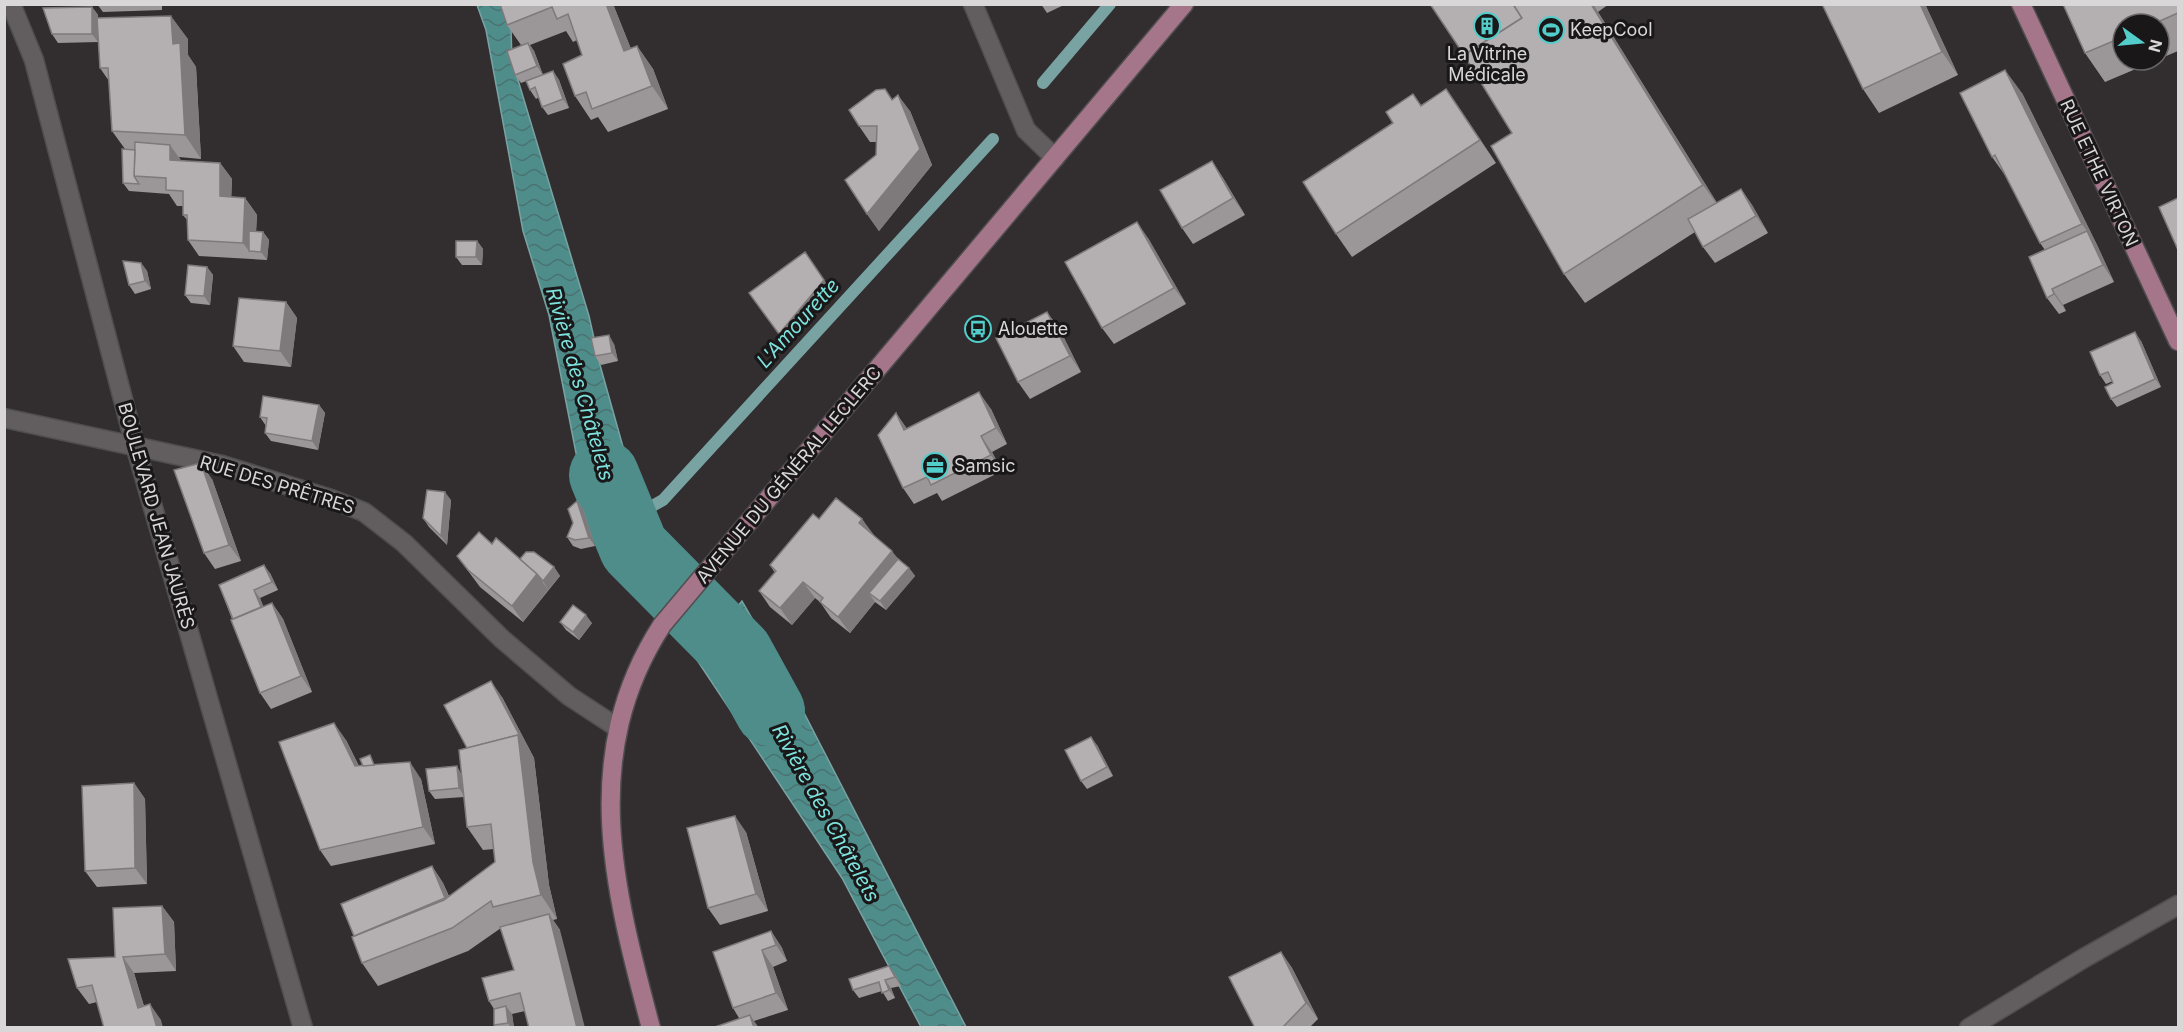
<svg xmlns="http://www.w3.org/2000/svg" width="2183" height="1032" font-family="Inter,sans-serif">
  <defs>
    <pattern id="water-waves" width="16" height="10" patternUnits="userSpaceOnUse" patternTransform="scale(1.5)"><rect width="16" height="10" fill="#4f8d8b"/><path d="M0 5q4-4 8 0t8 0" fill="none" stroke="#4a7271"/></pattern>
  </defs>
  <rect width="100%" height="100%" fill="#322e30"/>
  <g fill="url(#water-waves)" stroke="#78a3a2" stroke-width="1.5">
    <polygon points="477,5 504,5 511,29 512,60 589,316 600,365 625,454 640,495 653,511 652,519 669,535 628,585 597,543 587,509 549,315 523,231 486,30"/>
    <polygon points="742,601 784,674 966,1027 921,1027 842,878 695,657"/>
  </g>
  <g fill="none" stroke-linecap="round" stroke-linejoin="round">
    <g stroke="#78a3a2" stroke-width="12">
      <polyline points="1043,83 1110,4"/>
      <polyline points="638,514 663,500 993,139"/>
    </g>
    <polyline stroke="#4f8d8b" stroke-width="70" points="604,475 634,548 738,653 770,711"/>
    <defs>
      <g id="minor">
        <polyline points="11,4 34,60 135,445 303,1028"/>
        <polyline points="973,4 1026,130 1055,158"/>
        <polyline points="4,418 222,465 331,499 364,512 404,543 502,639 569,696 618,728"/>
        <polyline points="1969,1028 2084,958 2178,905"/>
      </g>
      <g id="major">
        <polyline points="2021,4 2178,341"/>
        <path d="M 651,1028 C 614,889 578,755 662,625 L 1184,4"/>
      </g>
    </defs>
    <use href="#minor" stroke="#4f4d4d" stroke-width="21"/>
    <use href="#major" stroke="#4f4d4d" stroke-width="21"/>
    <use href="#minor" stroke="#625e60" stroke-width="18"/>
    <use href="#major" stroke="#a57589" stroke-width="18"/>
  </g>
  <g fill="#9b9698">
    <polygon points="97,4 162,4 162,10 103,12"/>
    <polygon points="500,4 613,4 631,49 637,46 653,69 668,109 608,132 598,117 591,120 575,96 582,55 577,40 573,42 566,31 530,45 534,51 543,75 521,83 515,75 521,45 507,25"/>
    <polygon points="1041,4 1066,4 1047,13"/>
    <polygon points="1430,4 1609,4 1598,12 1717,203 1741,189 1752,205 1768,233 1715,263 1703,247 1695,232 1585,303 1564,274 1512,133 1464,55"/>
    <polygon points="1822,4 1925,4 1958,75 1879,113 1863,89"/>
    <polygon points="2063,4 2178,4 2178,51 2159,59 2159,24 2123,24 2123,60 2157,60 2105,82 2085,53"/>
    <polygon points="92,7 98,15 98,18 188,39 188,55 196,67 201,159 179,157 181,161 220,163 232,179 231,197 245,198 257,215 256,231 263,232 269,240 267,260 199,256 188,240 188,221 183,215 183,206 177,206 169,194 129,191 123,183 125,149 112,131 109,81 100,68 98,28 98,42 58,43 52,34"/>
    <polygon points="553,71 559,80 569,108 548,115 542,107 539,97 536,99 530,90"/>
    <polygon points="1446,89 1496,163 1352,257 1336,234 1421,105"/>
    <polygon points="2022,93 2098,247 2114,282 2063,305 2066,311 2059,314 2047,298 2045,250 2040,243 2007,178 1992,157"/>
    <polygon points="892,100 910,111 932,165 879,231 867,214 876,155 876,142 870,142 859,126"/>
    <polygon points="1212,161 1223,178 1245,215 1193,244 1182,228"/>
    <polygon points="1148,238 1186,304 1114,344 1102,328"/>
    <polygon points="477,241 483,249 482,265 462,265 456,257"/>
    <polygon points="141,263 147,271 151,289 135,294 129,285"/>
    <polygon points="207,267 213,275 210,305 191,303 185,295"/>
    <polygon points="286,302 297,318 291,367 244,362 233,346"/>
    <polygon points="1059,328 1081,372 1030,399 1018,382"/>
    <polygon points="2141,341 2161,387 2117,407 2111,399 2113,383 2113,381 2106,384 2100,375"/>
    <polygon points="614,344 618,361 601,365 595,356"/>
    <polygon points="319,405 325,413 318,450 271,441 265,433 266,426 260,417"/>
    <polygon points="991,409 1007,444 992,452 1002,471 942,501 937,493 914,504 903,488 896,413 907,429"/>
    <polygon points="212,479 241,561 215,569 204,553"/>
    <polygon points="451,500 447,545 429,527 423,518"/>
    <polygon points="577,501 583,509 595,546 581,549 573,546 567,537 573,523"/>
    <polygon points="819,519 862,519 873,536 909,568 915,576 886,610 875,602 850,633 831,618 820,602 815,598 792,625 770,607 759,591 775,573 770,565"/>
    <polygon points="492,544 520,559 554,567 560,576 523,622 480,587 457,556"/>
    <polygon points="270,573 278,590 260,598 263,607 272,603 283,619 312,692 271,709 260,693 219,585"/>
    <polygon points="560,622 592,623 579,640 566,630"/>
    <polygon points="502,697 534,758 549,885 557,919 553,920 560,930 525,1011 512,1014 514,1028 496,1028 494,1025 494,1009 489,1001 514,970 501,928 468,951 378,986 362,963 354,936 432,866 443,883 449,896 495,862 494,849 483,850 467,827 464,797 435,799 429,791 461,773 467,748"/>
    <polygon points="346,740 359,766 376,765 421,779 435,844 331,866 320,850"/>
    <polygon points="1097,745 1113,776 1087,789 1081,781"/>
    <polygon points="134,783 145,799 147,884 97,887 85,871"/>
    <polygon points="746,832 768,911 720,925 708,908"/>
    <polygon points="162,906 174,922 176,971 134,973 144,1006 161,1020 97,1002 89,1004 77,988 115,957"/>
    <polygon points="771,931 782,948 787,961 773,967 788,1010 754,1021 739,1018 733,1008"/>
    <polygon points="1281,952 1292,968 1318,1019 1309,1028 1255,1028"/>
    <polygon points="895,974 901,986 891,988 895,998 888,1001 882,991 859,998 853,990"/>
  </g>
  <g fill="#7e7a7c">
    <polygon points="606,4 613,4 641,74 624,51"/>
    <polygon points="1591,4 1593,4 1598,12 1724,214 1703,185"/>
    <polygon points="1920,4 1925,4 1958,75 1942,52"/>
    <polygon points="92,7 98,15 98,42 92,34"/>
    <polygon points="171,16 188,39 188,55 196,67 201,159 185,135 173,44"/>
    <polygon points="528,43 534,51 543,75 537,66"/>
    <polygon points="637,46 653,69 668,109 652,86"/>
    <polygon points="2005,70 2022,93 2098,247 2082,224"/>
    <polygon points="553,71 559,80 569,108 563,99"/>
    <polygon points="1446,89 1462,112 1496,163 1480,140"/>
    <polygon points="898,95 910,111 932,165 879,231 867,214"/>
    <polygon points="170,145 182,162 170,160"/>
    <polygon points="1212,161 1223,178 1245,215 1233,198"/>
    <polygon points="220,163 232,179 231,212 220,196"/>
    <polygon points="1741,189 1752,205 1768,233 1756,216"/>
    <polygon points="245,198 257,215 255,252 249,251 243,243"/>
    <polygon points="1137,222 1148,238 1186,304 1174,288"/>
    <polygon points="2087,231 2098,247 2114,282 2103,265"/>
    <polygon points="263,232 269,240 267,260 261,252"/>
    <polygon points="477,241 483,249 482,265 476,257"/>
    <polygon points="141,263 147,271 151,289 145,281"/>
    <polygon points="207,267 213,275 210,305 204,296"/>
    <polygon points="824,280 830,288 784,343 779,334"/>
    <polygon points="2052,289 2063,305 2066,311 2054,294"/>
    <polygon points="286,302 297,318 291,367 280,351"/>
    <polygon points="1047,312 1059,328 1081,372 1070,356"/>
    <polygon points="2135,332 2141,341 2161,387 2155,379"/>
    <polygon points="609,335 614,344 618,361 612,353"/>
    <polygon points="979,392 991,409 1007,444 996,428"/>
    <polygon points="319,405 325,413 318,450 312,441"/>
    <polygon points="896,413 907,429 904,430"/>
    <polygon points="981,436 992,452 1002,471 991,455"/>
    <polygon points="201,463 212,479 241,561 229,545"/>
    <polygon points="445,492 451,500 447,545 441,536"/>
    <polygon points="577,501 583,509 595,546 589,538"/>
    <polygon points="862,519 874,535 870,540 859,523"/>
    <polygon points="892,551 904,567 869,593 875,602 850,633 838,617"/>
    <polygon points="264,565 270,573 278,590 272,582"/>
    <polygon points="554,567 560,576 548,590 543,581"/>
    <polygon points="909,568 915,576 886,610 880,601"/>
    <polygon points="537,574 548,590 523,622 512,606"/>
    <polygon points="803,582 815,598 792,625 780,608"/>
    <polygon points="254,590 260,598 271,624 265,616"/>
    <polygon points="272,603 283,619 312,692 301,676"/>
    <polygon points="586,615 592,623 579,640 573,632"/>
    <polygon points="491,681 502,697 534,758 549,885 557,919 541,895"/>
    <polygon points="334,723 346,740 367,783 355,766"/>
    <polygon points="1091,737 1097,745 1113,776 1107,767"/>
    <polygon points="410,762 421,779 435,844 423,827"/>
    <polygon points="457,766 462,775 465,797 459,788"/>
    <polygon points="134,783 145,799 147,884 135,868"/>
    <polygon points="735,816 746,832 768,911 756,894"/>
    <polygon points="432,866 443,883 460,923 448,907"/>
    <polygon points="162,906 174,922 176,971 165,954"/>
    <polygon points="549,914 560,930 585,1028 577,1028"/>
    <polygon points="771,931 782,948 787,961 776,945"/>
    <polygon points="762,950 773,967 788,1010 776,993"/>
    <polygon points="1281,952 1292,968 1318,1019 1306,1003"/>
    <polygon points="123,957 134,973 149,1024 138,1008"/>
    <polygon points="889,966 895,974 901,986 895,977"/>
    <polygon points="885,980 891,988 895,998 889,990"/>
    <polygon points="150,1004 161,1020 163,1028 157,1028"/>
    <polygon points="506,1006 512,1014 514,1028 511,1028 508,1023"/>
    <polygon points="750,1015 759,1028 754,1028"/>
  </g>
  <g fill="#b4afb1" stroke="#7e7a7c" stroke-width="1.5">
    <polygon points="500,4 606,4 624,51 637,46 652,86 592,109 586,92 575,96 563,64 582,55 568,14 557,19 552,7 507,25"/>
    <polygon points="1430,4 1513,4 1522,18 1464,55"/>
    <polygon points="1513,4 1591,4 1703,185 1564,274 1491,146 1512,133 1464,55 1522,18"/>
    <polygon points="1822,4 1920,4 1942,52 1863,89"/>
    <polygon points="2063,4 2178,4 2178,13 2153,24 2123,24 2123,37 2085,53"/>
    <polygon points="92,7 92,34 52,34 43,8"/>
    <polygon points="171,16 173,44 180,43 185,135 112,131 108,68 100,68 97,18"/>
    <polygon points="528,43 537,66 515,75 507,51"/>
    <polygon points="2005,70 2082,224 2040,243 1995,155 1992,157 1960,93"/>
    <polygon points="553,71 563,99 542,107 535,87 530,90 526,81"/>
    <polygon points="885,89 892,100 898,95 920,149 867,214 845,180 876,155 877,126 859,126 849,110 876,90"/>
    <polygon points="1446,89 1480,140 1336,234 1303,182 1393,123 1386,112 1413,94 1421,106"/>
    <polygon points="135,142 170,145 170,160 220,163 220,196 245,198 243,243 188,240 187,215 183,215 183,191 166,190 166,178 134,176"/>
    <polygon points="122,149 135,150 134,176 139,184 123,183"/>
    <polygon points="1212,161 1233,198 1182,228 1160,190"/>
    <polygon points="1741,189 1756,216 1703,247 1688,219"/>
    <polygon points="2178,198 2178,250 2159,207"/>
    <polygon points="1137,222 1174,288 1102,328 1065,262"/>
    <polygon points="249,231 263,232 261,252 249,251"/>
    <polygon points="2087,231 2103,265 2052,289 2054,294 2047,298 2029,257"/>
    <polygon points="456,241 477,241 476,257 456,257"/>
    <polygon points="805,252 824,280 779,334 749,293"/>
    <polygon points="123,261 141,263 145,281 129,285"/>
    <polygon points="188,265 207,267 204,296 185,295"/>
    <polygon points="239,298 286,302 280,351 233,346"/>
    <polygon points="1047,312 1070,356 1018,382 996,338"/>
    <polygon points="2135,332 2155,379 2111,399 2105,387 2113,383 2108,372 2100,375 2090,352"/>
    <polygon points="609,335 612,353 595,356 591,338"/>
    <polygon points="979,392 996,428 981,436 991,455 931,485 927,477 903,488 878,435 896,413 904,430"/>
    <polygon points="263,396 319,405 312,441 265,433 267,418 260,417"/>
    <polygon points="201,463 229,545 204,553 174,470"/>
    <polygon points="427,490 445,492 441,536 423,518"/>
    <polygon points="836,498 862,519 859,523 892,551 838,617 820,602 823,598 803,582 780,608 759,591 776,571 770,565 813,514 819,519"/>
    <polygon points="577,501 589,538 575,540 567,537 573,523 568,509"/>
    <polygon points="479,532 492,544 496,538 537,574 512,606 468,570 457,556"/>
    <polygon points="526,552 534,552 554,567 543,581 537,574 520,559"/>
    <polygon points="898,559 909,568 880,601 869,593"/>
    <polygon points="264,565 272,582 254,590 261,607 233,619 219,585"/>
    <polygon points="272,603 301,676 260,693 231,620"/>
    <polygon points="573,605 586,615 573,632 560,622"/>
    <polygon points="491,681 523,742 518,735 467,748 444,705"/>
    <polygon points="334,723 355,766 410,762 423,827 320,850 279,742"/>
    <polygon points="518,735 533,862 541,895 493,907 491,901 452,928 362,963 352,937 444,900 495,862 491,824 467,827 459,750"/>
    <polygon points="1091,737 1107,767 1081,781 1065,750"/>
    <polygon points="370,755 374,765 363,766 360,759"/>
    <polygon points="457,766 459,788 429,791 426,769"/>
    <polygon points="134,783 135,868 85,871 82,786"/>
    <polygon points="735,816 756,894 708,908 687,828"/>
    <polygon points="432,866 445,898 354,936 341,904"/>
    <polygon points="162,906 165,954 123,957 138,1008 150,1004 157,1028 104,1028 92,985 77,988 68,959 115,957 113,908"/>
    <polygon points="549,914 577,1028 529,1028 520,993 489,1001 482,978 514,970 500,927"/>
    <polygon points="771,931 776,945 762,950 776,993 733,1008 713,952"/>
    <polygon points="1281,952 1306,1003 1282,1028 1255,1028 1229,977"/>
    <polygon points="889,966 895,977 885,980 889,990 882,993 879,982 853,990 849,979"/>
    <polygon points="506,1006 508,1023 494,1025 494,1009"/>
    <polygon points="750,1015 754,1028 712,1028"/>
  </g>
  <defs>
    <symbol id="building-ring" viewBox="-11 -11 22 22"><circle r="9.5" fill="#191718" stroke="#53cdca" stroke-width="1.5"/><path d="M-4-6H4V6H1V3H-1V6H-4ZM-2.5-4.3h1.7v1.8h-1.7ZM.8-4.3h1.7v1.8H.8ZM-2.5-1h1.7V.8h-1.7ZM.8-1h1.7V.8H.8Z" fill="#53cdca"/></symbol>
    <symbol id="stadium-ring" viewBox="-11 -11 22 22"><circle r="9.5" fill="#191718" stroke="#53cdca" stroke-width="1.5"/><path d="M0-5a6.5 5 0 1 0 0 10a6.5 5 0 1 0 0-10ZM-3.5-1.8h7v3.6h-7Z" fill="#53cdca"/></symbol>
    <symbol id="bus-ring" viewBox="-11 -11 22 22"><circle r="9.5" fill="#191718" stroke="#53cdca" stroke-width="1.5"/><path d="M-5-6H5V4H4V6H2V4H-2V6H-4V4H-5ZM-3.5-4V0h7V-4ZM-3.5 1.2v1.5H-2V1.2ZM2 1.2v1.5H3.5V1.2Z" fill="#53cdca"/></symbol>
    <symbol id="office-ring" viewBox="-11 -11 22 22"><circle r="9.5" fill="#191718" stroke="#53cdca" stroke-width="1.5"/><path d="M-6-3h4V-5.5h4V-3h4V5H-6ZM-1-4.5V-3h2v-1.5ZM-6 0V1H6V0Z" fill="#53cdca"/></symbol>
  </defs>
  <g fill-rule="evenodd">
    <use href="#building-ring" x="1472" y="11" width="30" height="30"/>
    <use href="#stadium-ring" x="1536" y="15" width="30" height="30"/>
    <use href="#bus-ring" x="963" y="314" width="30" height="30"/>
    <use href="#office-ring" x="920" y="451" width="30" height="30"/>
  </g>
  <g text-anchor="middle" stroke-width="6" stroke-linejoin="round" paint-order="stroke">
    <g font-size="18" fill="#d9d7d7" stroke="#191718" text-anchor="start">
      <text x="1570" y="36">KeepCool</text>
      <text x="1487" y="60" text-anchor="middle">La Vitrine<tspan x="1487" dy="21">Médicale</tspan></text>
      <text x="998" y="335">Alouette</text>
      <text x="954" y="472">Samsic</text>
    </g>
    <g font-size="18" fill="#d9d7d7" stroke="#191718">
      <text transform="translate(2099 173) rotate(65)" y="6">RUE ETHE VIRTON</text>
      <text transform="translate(789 475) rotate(-50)" y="6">AVENUE DU GÉNÉRAL LECLERC</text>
      <text transform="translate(277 485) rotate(17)" y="6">RUE DES PRÊTRES</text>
      <text transform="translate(156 516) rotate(74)" y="6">BOULEVARD JEAN JAURÈS</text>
    </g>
    <g font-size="20" font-style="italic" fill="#7de1dd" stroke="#191718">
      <text transform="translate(798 323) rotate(-48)" y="7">L'Amourette</text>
      <text transform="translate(580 384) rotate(74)" y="7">Rivière des Châtelets</text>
      <text transform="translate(826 813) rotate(61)" y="7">Rivière des Châtelets</text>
    </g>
  </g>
  <rect width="2183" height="1032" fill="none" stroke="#d9d7d7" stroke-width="12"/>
  <g transform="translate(2141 42) rotate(105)"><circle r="28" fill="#191718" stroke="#666464" stroke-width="1.5"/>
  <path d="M0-4.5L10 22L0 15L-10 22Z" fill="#53cdca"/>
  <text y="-9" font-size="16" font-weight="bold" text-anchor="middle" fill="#d9d7d7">N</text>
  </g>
</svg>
